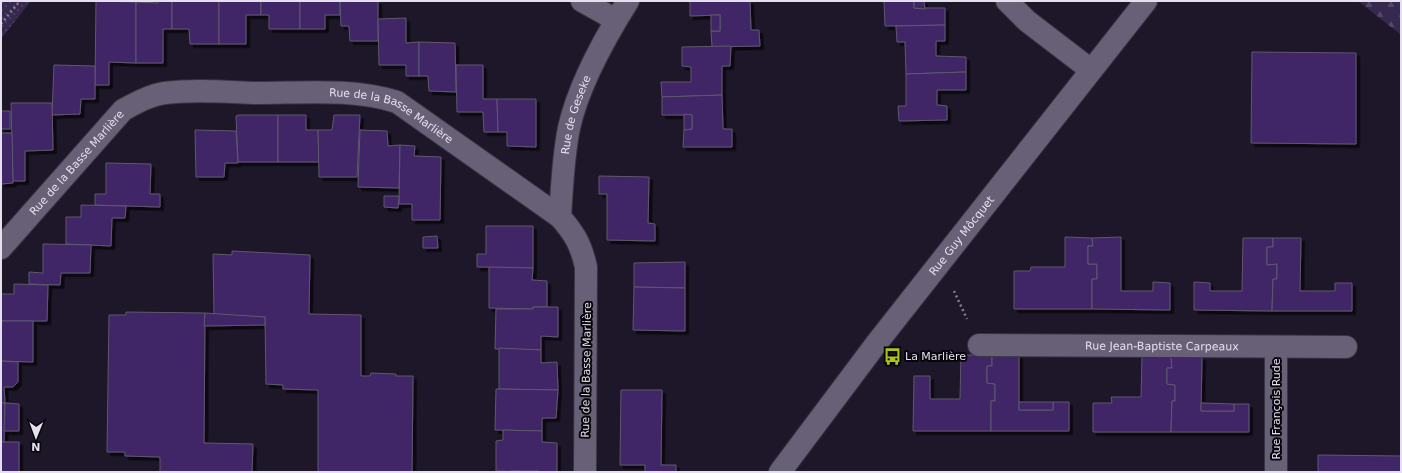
<svg xmlns="http://www.w3.org/2000/svg" width="1402" height="473" font-family="'DejaVu Sans',sans-serif">
  <defs>
    <pattern id="green-dots" width="8" height="8" patternUnits="userSpaceOnUse"><rect width="8" height="8" fill="#36284e"/><path d="M2 2h.1M6 6h.1" fill="none" stroke="#534768" stroke-width="1.8" stroke-linecap="round"/></pattern>
    <pattern id="forest-firs" width="22" height="20" patternUnits="userSpaceOnUse"><rect width="22" height="20" fill="#36284e"/><path d="M5 1l3.5 6h-7zM16 11l3.5 6h-7z" fill="#534768"/></pattern>
    <filter id="shadow"><feDropShadow dx="3.5" dy="3.5" stdDeviation="0" flood-color="#0009"/></filter>
  </defs>
  <rect width="100%" height="100%" fill="#1d1729"/>
  <polygon fill="url(#green-dots)" points="1,1 31,1 1,39"/>
  <polygon fill="url(#forest-firs)" points="1358,1 1401,1 1401,35"/>
  <g fill="#402566" stroke="#5f586e" filter="url(#shadow)">
    <polygon points="96,1 136,2 136,63 109,62 109,85 95,85"/>
    <polygon points="158,1 172,1 172,29 163,29 163,63 136,63 136,2 158,3"/>
    <polygon points="172,1 219,1 219,44 190,44 189,29 172,29"/>
    <polygon points="219,1 261,1 261,15 246,15 246,44 219,44"/>
    <polygon points="261,1 300,1 300,29 269,29 269,15 261,15"/>
    <polygon points="300,1 340,1 340,15 325,15 325,29 300,29"/>
    <polygon points="340,1 378,1 378,41 350,41 349,26 341,26"/>
    <polygon points="690,1 750,1 751,30 759,30 760,46 712,47 711,31 720,31 720,15 690,16"/>
    <polygon points="884,1 914,1 914,8 945,8 945,25 885,26"/>
    <polygon points="914,1 924,1 925,9 914,8"/>
    <rect x="711" y="15" width="9" height="16"/>
    <polygon points="406,18 406,43 419,42 419,76 406,76 406,65 379,65 378,19"/>
    <polygon points="945,25 945,41 936,41 936,56 966,57 966,72 906,74 905,42 897,42 896,26"/>
    <polygon points="419,42 455,43 456,92 429,91 428,76 419,76"/>
    <polygon points="731,46 730,66 722,66 722,95 662,97 661,82 691,82 691,67 682,66 682,47"/>
    <polygon points="1252,52 1356,53 1356,144 1251,143"/>
    <polygon points="54,65 95,66 95,99 81,99 80,114 52,115"/>
    <polygon points="456,65 483,65 483,99 497,99 498,132 484,132 483,112 457,112"/>
    <polygon points="966,72 966,90 937,90 937,105 947,106 947,120 899,121 898,106 906,106 906,74"/>
    <polygon points="722,95 723,129 732,129 732,147 683,147 684,130 692,129 692,115 662,115 662,97"/>
    <polygon points="497,99 536,99 536,147 507,146 507,132 498,132"/>
    <polygon points="11,103 52,103 53,150 25,151 25,181 13,181"/>
    <rect x="1" y="111" width="9" height="18"/>
    <polygon points="684,114 692,115 692,129 684,130"/>
    <polygon points="238,115 278,115 278,162 238,162 236,116"/>
    <polygon points="278,115 306,115 306,130 318,130 319,162 278,162"/>
    <polygon points="334,115 360,115 357,177 319,177 318,130 332,130"/>
    <polygon points="195,130 236,131 238,163 225,163 224,177 196,177"/>
    <polygon points="360,130 387,131 388,146 400,145 399,188 358,187"/>
    <polygon points="1,133 12,133 13,183 1,184"/>
    <polygon points="400,145 415,146 414,156 441,157 440,220 412,220 412,204 399,204"/>
    <polygon points="106,163 151,164 150,194 160,194 160,207 95,205 95,194 106,194"/>
    <polygon points="599,176 649,177 648,223 655,224 655,241 607,240 607,194 599,194"/>
    <polygon points="384,196 399,196 398,208 384,207"/>
    <polygon points="81,205 126,206 125,218 112,218 111,246 66,244 66,217 81,217"/>
    <polygon points="486,226 533,226 533,268 477,267 477,254 486,254"/>
    <polygon points="437,236 438,248 423,248 423,237"/>
    <polygon points="1065,237 1092,238 1093,246 1088,246 1088,264 1097,264 1097,279 1092,279 1092,309 1014,309 1014,271 1030,271 1031,267 1065,267"/>
    <polygon points="1121,237 1121,291 1153,291 1153,282 1170,283 1170,310 1092,309 1092,279 1097,279 1097,264 1088,264 1088,246 1093,246 1092,238"/>
    <polygon points="1243,238 1273,238 1273,247 1267,247 1267,265 1277,264 1277,279 1273,279 1272,311 1194,310 1194,282 1210,283 1210,291 1242,291"/>
    <polygon points="1273,238 1301,238 1300,291 1335,291 1335,283 1352,283 1352,311 1272,311 1273,279 1277,279 1277,264 1267,265 1267,247 1273,247"/>
    <polygon points="43,244 91,245 90,273 61,273 60,285 29,284 29,272 43,273"/>
    <polygon points="232,251 310,255 309,314 361,315 361,376 370,376 371,373 396,374 396,376 413,376 412,472 318,472 318,390 283,389 283,385 266,384 265,317 214,315 213,254 232,255"/>
    <polygon points="685,262 685,288 634,287 634,263"/>
    <polygon points="489,267 533,268 532,280 547,281 547,307 533,307 533,309 489,308"/>
    <polygon points="14,284 48,285 47,321 1,321 1,294 14,294"/>
    <polygon points="634,287 685,288 685,331 633,330"/>
    <polygon points="533,307 558,307 558,337 541,336 541,350 495,349 496,309 533,309"/>
    <polygon points="126,312 205,313 204,443 253,444 252,472 160,472 160,457 125,456 125,452 107,452 109,315 126,315"/>
    <polygon points="205,313 265,317 265,325 204,326"/>
    <polygon points="1,321 33,321 33,362 1,361"/>
    <polygon points="499,348 541,350 541,363 557,362 558,390 499,389"/>
    <polygon points="961,355 992,355 992,366 987,366 987,383 995,384 995,401 991,401 991,431 913,431 914,376 930,376 930,399 960,399"/>
    <polygon points="992,355 1019,355 1019,410 1053,410 1053,402 1069,402 1069,431 991,431 991,401 995,401 995,384 987,383 987,366 992,366"/>
    <polygon points="1142,356 1171,357 1172,368 1167,368 1167,384 1175,385 1175,401 1172,401 1171,432 1093,432 1093,403 1112,403 1111,397 1141,397"/>
    <polygon points="1171,357 1202,357 1201,411 1234,411 1234,404 1249,404 1249,432 1171,432 1172,401 1175,401 1175,385 1167,384 1167,368 1172,368"/>
    <polygon points="1,361 18,362 18,382 13,387 4,387 5,403 1,403"/>
    <polygon points="496,389 558,390 556,418 542,418 542,431 495,430"/>
    <polygon points="621,390 662,390 661,465 676,465 676,472 645,472 645,465 620,465"/>
    <rect x="1019" y="402" width="34" height="8"/>
    <polygon points="1,403 5,403 4,442 1,442"/>
    <polygon points="5,403 19,404 19,431 4,431"/>
    <polygon points="1201,403 1234,404 1234,411 1201,411"/>
    <polygon points="503,430 542,431 542,442 557,443 557,472 496,471 496,441 503,440"/>
    <rect x="1" y="442" width="18" height="30"/>
    <polygon points="1318,455 1401,456 1401,472 1318,472"/>
    <polygon points="510,471 539,471 539,472"/>
  </g>
  <g fill="none" stroke-linecap="round" stroke-linejoin="round">
    <defs>
      <g id="street">
        <polyline points="582,1 616,20"/>
        <polyline points="1007,1 1027,21 1091,70"/>
        <path id="s1" d="M 560,217 C 562,188 563,157 569,128 C 578,87 606,36 628,1"/>
        <path id="s2" d="M 1,248 L 123,110 C 136,103 150,95 165,93 C 195,89 227,92 257,93 C 303,93 353,88 397,102 L 560,217 C 575,234 581,245 586,267 L 585,472"/>
        <path id="s3" d="M 979,345 L 1346,347"/>
        <polyline points="1276,472 1276,347"/>
      </g>
      <g id="secondary">
        <path id="s4" d="M 780,472 L 876,344 L 1146,1"/>
      </g>
    </defs>
    <use href="#street" stroke="#383442" stroke-width="24"/>
    <use href="#secondary" stroke="#383442" stroke-width="24"/>
    <g stroke="#837e8e" stroke-width="2.5" stroke-dasharray="2 3" stroke-linecap="butt">
      <polyline points="1,24 20,1"/>
      <polyline points="954,291 967,319"/>
    </g>
    <use href="#street" stroke="#676077" stroke-width="22"/>
    <use href="#secondary" stroke="#676077" stroke-width="22"/>
  </g>
  <defs>
    <symbol id="bus-bare" viewBox="-9 -9 18 18"><path d="M-5-6H5V4H4V6H2V4H-2V6H-4V4H-5ZM-3.5-4V0h7V-4ZM-3.5 1.2v1.5H-2V1.2ZM2 1.2v1.5H3.5V1.2Z" fill="#acc613" stroke="#07050b" stroke-width="2.5" paint-order="stroke"/></symbol>
  </defs>
  <g fill-rule="evenodd">
    <use href="#bus-bare" x="880" y="344" width="25" height="25"/>
  </g>
  <g text-anchor="middle" stroke-width="4" stroke-linejoin="round" paint-order="stroke">
    <g font-size="11" fill="#e4e0ee" stroke="#07050b">
      <text dy="4" stroke="none"><textPath href="#s1" startOffset="104">Rue de Geseke</textPath></text>
      <text dy="4" stroke="none"><textPath href="#s2" startOffset="462">Rue de la Basse Marlière</textPath></text>
      <text dy="4" stroke="none"><textPath href="#s2" startOffset="114">Rue de la Basse Marlière</textPath></text>
      <text dy="4" stroke="none"><textPath href="#s4" startOffset="298">Rue Guy Môcquet</textPath></text>
      <text dy="4" stroke="none"><textPath href="#s3" startOffset="183">Rue Jean-Baptiste Carpeaux</textPath></text>
      <text transform="translate(586 370) rotate(-89)" y="4">Rue de la Basse Marlière</text>
      <text transform="translate(1276 409) rotate(-90)" y="4">Rue François Rude</text>
    </g>
    <g font-size="11" fill="#e4e0ee" stroke="#07050b" text-anchor="start">
      <text x="905" y="360">La Marlière</text>
    </g>
  </g>
  <rect width="1402" height="473" fill="none" stroke="#e4e0ee" stroke-width="4"/>
  <g transform="translate(36 437) rotate(181)" stroke="#07050b" stroke-width="3" paint-order="stroke">
  <path d="M0-3L7 15L0 10L-7 15Z" fill="#e4e0ee"/>
  <text y="-6" font-size="11" font-weight="bold" text-anchor="middle" fill="#e4e0ee">N</text>
  </g>
</svg>
